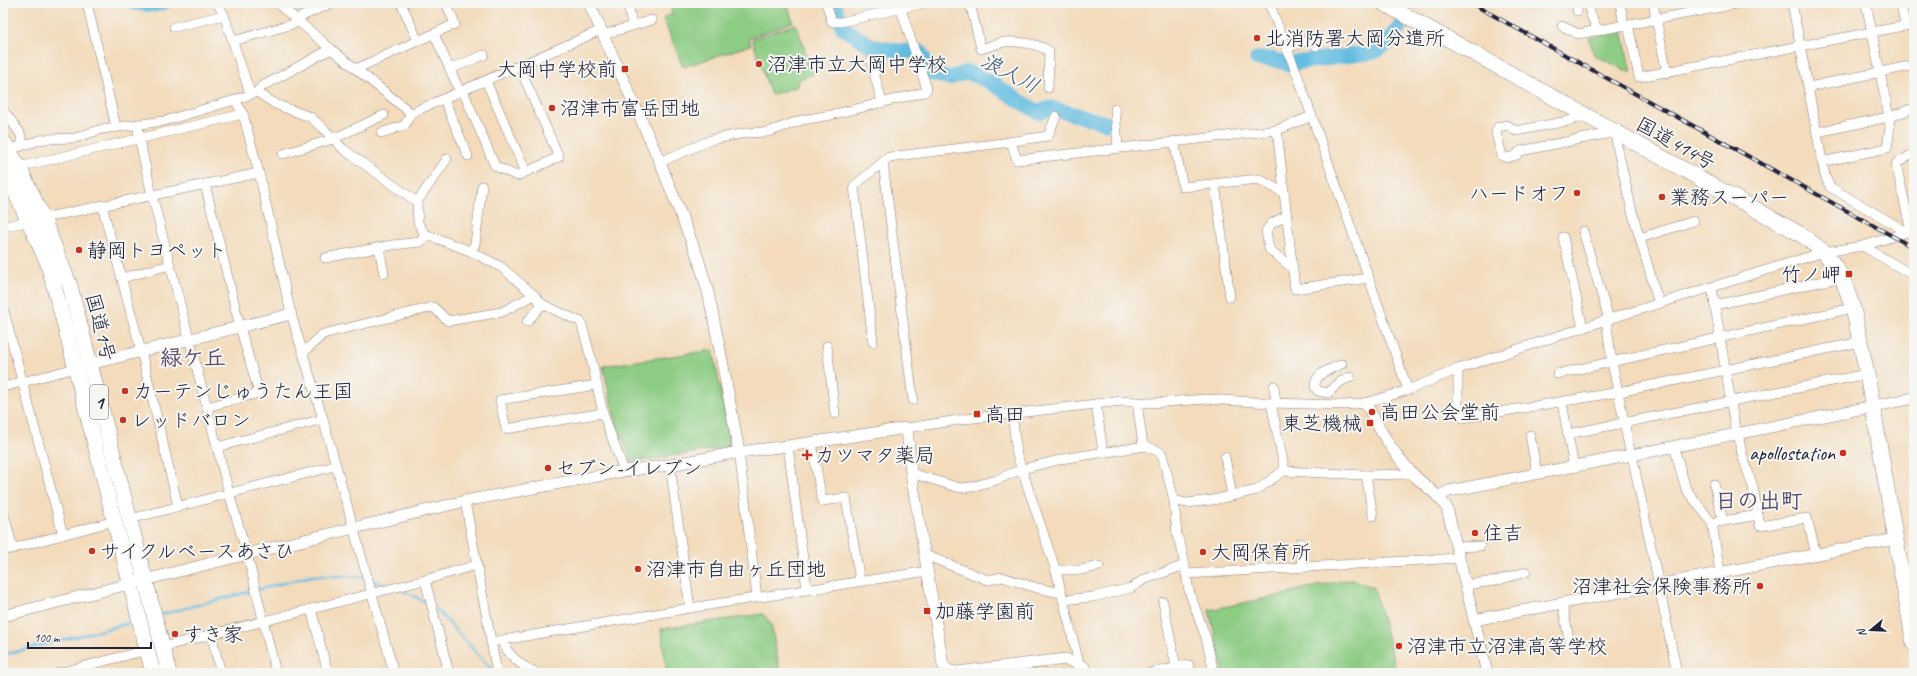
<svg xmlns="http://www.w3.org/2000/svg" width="1917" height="676" font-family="Caveat,'Klee One',sans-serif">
  <rect width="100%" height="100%" fill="#f6f6f2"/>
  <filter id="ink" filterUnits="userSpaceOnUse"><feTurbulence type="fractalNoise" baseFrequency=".025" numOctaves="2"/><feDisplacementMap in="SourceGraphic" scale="8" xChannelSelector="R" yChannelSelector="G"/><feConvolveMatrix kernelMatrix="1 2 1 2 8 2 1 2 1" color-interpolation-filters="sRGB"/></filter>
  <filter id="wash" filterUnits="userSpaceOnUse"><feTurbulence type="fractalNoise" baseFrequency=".012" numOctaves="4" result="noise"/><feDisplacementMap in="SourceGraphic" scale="16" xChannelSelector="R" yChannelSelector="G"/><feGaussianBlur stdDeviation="0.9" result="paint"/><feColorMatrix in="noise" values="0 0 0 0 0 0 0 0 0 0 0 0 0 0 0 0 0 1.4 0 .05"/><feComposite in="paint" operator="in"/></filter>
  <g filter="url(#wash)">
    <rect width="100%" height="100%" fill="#f3dbbb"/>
    <g fill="#8ccc83" stroke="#57775f">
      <polygon points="671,3 787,3 793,22 749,38 751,45 683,67 663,18 672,14"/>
      <polygon points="796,24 813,74 797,80 798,86 771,95 752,39"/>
      <polygon points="1622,30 1631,73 1594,55 1589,38"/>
      <polygon points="713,350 731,447 632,462 616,424 603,366"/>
      <polygon points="1352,579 1374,588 1397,673 1224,673 1209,610 1287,594 1298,590"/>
      <polygon points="763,614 771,624 780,673 667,673 661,629"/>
    </g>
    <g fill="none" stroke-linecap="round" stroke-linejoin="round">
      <g stroke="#63bde1" stroke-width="2.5">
        <polyline points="371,580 389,586"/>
        <polyline points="400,589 427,603"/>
        <polyline points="435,608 494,672"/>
        <polyline points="159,615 311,576 346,576 365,578"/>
        <polyline points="3,655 134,622"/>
      </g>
      <g stroke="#63bde1" stroke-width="15">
        <polyline points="135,3 154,5 163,3"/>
        <polyline points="834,3 843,28 872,46 899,51 921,52 932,74 950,78 967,72 986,80 1038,112 1051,108 1106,123"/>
        <polyline points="1257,59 1271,59 1288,64 1374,52 1385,45 1399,28"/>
      </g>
    </g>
  </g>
  <g filter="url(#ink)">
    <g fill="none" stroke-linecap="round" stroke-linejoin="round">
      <defs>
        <g id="minor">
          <polyline points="87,3 116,127"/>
          <polyline points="217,3 224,15 250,93"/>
          <polyline points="277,3 331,49 411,113 601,30"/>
          <polyline points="401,3 418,41"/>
          <polyline points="826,3 832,22 841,22 924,3"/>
          <path d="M 970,3 L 981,49 C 988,47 997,43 1005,42 C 1018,41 1039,44 1049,51 L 1048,88"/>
          <polyline points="1269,3 1297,74 1408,390"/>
          <polyline points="1590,3 1590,13 1598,31"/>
          <polyline points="1620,3 1624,26"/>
          <polyline points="1653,3 1667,73"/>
          <polyline points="1792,3 1825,176 1830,187 1907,232"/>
          <polyline points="1901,3 1905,26"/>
          <polyline points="1577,11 1578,3"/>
          <polyline points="296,19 332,3"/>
          <polyline points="1628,25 1639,77 1914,24"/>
          <polyline points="632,26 652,20"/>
          <polyline points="1562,26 1578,34 1742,3"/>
          <polyline points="174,27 224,15"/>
          <polyline points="434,34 460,92"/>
          <polyline points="603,35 632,26 628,3"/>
          <polyline points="233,41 300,22"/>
          <polyline points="1287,48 1312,39 1316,46"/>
          <polyline points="871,61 882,103"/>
          <polyline points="356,69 455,24 446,3"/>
          <polyline points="450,69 484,55"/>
          <polyline points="486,81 526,172"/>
          <polyline points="1809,87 1914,65"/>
          <polyline points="463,91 495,166 517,176 559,157 519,66"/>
          <polyline points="257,92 275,104 310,117 323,128 343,149 417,202 418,223 425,234 470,251 501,267 534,295 542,304 581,322 591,358 603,413 624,471"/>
          <polyline points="444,99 468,156"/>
          <polyline points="235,100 243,114 259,173 291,314 323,419 394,673"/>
          <polyline points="1115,109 1118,148"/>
          <polyline points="3,110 20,133 23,145"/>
          <polyline points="1584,115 1573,120 1516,131 1507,125 1498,127 1496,133 1502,156 1507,158 1517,155 1520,151 1606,134 1613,131"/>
          <polyline points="138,124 139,138 152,195 229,493 247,554 276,673"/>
          <polyline points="1277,130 1312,116"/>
          <polyline points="1817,132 1889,117 1914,108"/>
          <polyline points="381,133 405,125 411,113"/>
          <polyline points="1619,134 1616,142 1632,211 1659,304"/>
          <polyline points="1174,141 1183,187 1259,179 1284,193"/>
          <polyline points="1008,142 1048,136 1056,116"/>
          <polyline points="8,150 44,139 75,138 102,129 164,121 235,100 257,92 261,87 331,49"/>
          <polyline points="283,154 333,139 384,115"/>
          <polyline points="660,162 711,140 745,133 768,132 802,120 831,115 925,92 927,89 899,3"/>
          <polyline points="883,162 913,400"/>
          <polyline points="1822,162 1887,148 1890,127 1889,117 1866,3"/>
          <polyline points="19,167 243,114"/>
          <polyline points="205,184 240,327 259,393 207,407"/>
          <polyline points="1215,184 1230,297"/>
          <polyline points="417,202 447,159"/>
          <polyline points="102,205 141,351 178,506"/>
          <polyline points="1286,216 1272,223 1266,231 1269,249 1292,268"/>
          <polyline points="43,218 259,173"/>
          <polyline points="3,227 29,221"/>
          <polyline points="1583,231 1609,320"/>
          <polyline points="1911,231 1896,164 1914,153"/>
          <polyline points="1563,237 1583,328"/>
          <polyline points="1640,238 1694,221"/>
          <polyline points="1863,246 1914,276"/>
          <polyline points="379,247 384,274"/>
          <polyline points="471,251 475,244 482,186"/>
          <polyline points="325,258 392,245 421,242 425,234"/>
          <polyline points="122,278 170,265"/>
          <polyline points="1712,288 1736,434"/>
          <polyline points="1715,305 1842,277"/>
          <polyline points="3,308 63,535"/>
          <polyline points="1606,320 1612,362 1631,456"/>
          <polyline points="527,322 542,304"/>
          <polyline points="873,342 854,186 889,157 1011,142 1017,160 1277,130 1295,289 1369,278"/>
          <polyline points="827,346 835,414"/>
          <polyline points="303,353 323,334 433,307 448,321 502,312 534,295"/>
          <path d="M 1342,364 C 1331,369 1314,373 1315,387 L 1318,391 L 1328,393 L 1340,382 L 1350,377"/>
          <polyline points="1458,369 1458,405 1463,418 1619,392 1860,342"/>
          <polyline points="1557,374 1853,308"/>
          <polyline points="597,385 500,400 506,429 603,413"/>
          <polyline points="1274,386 1276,403"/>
          <polyline points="3,387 76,368"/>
          <polyline points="1137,402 1143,446"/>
          <polyline points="1271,403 1285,471"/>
          <polyline points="1562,403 1574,467"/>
          <polyline points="1096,404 1103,452"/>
          <polyline points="1012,413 1017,455 1056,571 1079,663"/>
          <polyline points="907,428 965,419 1122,401 1151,403 1206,399 1271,403 1345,405 1366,403 1408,390 1458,369 1606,320 1824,252 1863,246 1914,230"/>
          <polyline points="1738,433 1742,454 1753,487 1760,526 1807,518 1816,554"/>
          <polyline points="1568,434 1867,374"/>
          <polyline points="1530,435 1537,474"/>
          <polyline points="812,443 822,501 846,498 860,581"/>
          <polyline points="788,446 807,589"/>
          <polyline points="217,447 323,419"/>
          <polyline points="1674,447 1686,489 1712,523 1720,572"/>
          <polyline points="739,452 757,597"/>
          <polyline points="1632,455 1677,673"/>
          <polyline points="1225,457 1232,496"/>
          <polyline points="670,465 690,608"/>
          <polyline points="911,473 960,488 971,487 996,480 1022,469 1067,458 1146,446 1160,452 1162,454 1174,500 1186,503 1213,500 1257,490 1283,471 1366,475 1413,474"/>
          <polyline points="1366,475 1373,516"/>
          <polyline points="1714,484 1723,521"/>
          <polyline points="1174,500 1177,535 1182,550 1189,591 1206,638 1214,673"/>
          <polyline points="465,501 497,673"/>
          <polyline points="3,511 13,549"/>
          <polyline points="130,519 335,466"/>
          <polyline points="1712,523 1758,515"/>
          <polyline points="1300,543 1302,567"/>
          <polyline points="1456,547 1480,546"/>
          <polyline points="3,551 114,521"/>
          <polyline points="925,555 988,580 1002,577 1037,588 1061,593"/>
          <polyline points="1055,570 1081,570 1099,566"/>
          <polyline points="1186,574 1459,558"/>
          <polyline points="425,580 449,673"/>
          <polyline points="1465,585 1495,581 1526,572"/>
          <polyline points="1063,600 1093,597 1131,588 1143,580 1185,565"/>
          <polyline points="1163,602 1176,667"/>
          <polyline points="1562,603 1569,639"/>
          <polyline points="311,609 328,673"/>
          <polyline points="211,634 221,673"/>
          <path d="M 501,640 C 509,656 520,666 537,673"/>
          <polyline points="491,642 690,608 928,571"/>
          <polyline points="162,647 425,580 476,565"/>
          <polyline points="58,673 147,650"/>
          <polyline points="1150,673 1189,665 1190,673"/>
        </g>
        <g id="tertiary">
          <polyline points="589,3 660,162 698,258 708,292 721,355 739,452"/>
          <polyline points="82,366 291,314"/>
          <path d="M 1366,403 C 1379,429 1392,452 1412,473 C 1424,486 1437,492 1447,508 L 1487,673"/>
          <polyline points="1439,496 1449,491 1632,455 1914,398"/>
          <polyline points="3,616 247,554 465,501 624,471 670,465 739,452 788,446 907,428 911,473 943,665 949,671 957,672 1066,659 1084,667 1086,673"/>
          <polyline points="1474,620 1896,539"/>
        </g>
        <g id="trunk">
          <polyline points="1383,3 1802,235 1824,252 1834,265 1842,277 1853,308 1867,374 1914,644"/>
          <polyline points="3,141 19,167 43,218 70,286 169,673"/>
          <polyline points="3,166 47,261 65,326 153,673"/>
        </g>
      </defs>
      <use href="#minor" stroke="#8a7e7b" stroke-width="10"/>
      <use href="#tertiary" stroke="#8a7e7b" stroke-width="12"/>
      <use href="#trunk" stroke="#8a7e7b" stroke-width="16"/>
      <use href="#minor" stroke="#fff" stroke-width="9"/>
      <use href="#tertiary" stroke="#fff" stroke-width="11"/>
      <use href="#trunk" stroke="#fff" stroke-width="15"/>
      <defs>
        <polyline id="rail" points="1471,3 1914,248"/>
      </defs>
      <use href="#rail" stroke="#22223b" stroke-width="4"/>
      <use href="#rail" stroke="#f6f6f2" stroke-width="2.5" stroke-dasharray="8" stroke-linecap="butt"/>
    </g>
  </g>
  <g fill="#c8321e" stroke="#f6f6f2" stroke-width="1.5">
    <circle cx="1257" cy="38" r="4"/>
    <circle cx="759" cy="64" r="4"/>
    <rect x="621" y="65" width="8" height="8" rx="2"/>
    <circle cx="552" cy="108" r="4"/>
    <circle cx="1577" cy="193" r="4"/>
    <circle cx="1662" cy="197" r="4"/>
    <circle cx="79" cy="250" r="4"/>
    <rect x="1845" y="270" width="8" height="8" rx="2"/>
    <circle cx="125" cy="391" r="4"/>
    <circle cx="1372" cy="412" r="4"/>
    <rect x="973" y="410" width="8" height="8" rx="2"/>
    <circle cx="123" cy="420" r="4"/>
    <rect x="1366" y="419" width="8" height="8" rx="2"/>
    <circle cx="1843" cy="453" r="4"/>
    <path d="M805 449h4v4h4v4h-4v4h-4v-4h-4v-4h4z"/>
    <circle cx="548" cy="468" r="4"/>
    <circle cx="1475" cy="533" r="4"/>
    <circle cx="92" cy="551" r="4"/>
    <circle cx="1203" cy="552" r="4"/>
    <circle cx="638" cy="569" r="4"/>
    <circle cx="1760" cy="586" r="4"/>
    <rect x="923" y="607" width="8" height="8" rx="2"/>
    <circle cx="175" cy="634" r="4"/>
    <circle cx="1399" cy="646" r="4"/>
  </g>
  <g text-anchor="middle" stroke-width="4" stroke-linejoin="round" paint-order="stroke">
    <rect fill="#f6f6f2" stroke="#626272" stroke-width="1" x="90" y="385" width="18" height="34" rx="3"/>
    <g font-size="19" font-weight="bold" fill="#22223b">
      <text x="99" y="409">1</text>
    </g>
    <g font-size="20" fill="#22223b" stroke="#f6f6f2" text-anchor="start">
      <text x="1265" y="45">北消防署大岡分遣所</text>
      <text x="767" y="71">沼津市立大岡中学校</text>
      <text x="617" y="76" text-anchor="end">大岡中学校前</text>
      <text x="560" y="115">沼津市富岳団地</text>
      <text x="1569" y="200" text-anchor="end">ハードオフ</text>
      <text x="1670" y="204">業務スーパー</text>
      <text x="87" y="257">静岡トヨペット</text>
      <text x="1841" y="281" text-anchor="end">竹ノ岬</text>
      <text x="133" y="398">カーテンじゅうたん王国</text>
      <text x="1380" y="419">高田公会堂前</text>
      <text x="985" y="421">高田</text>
      <text x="131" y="427">レッドバロン</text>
      <text x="1362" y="430" text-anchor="end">東芝機械</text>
      <text x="1835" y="460" text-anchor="end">apollostation</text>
      <text x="815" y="462">カツマタ薬局</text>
      <text x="556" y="475">セブン-イレブン</text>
      <text x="1483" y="540">住吉</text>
      <text x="100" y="558">サイクルベースあさひ</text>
      <text x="1211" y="559">大岡保育所</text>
      <text x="646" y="576">沼津市自由ヶ丘団地</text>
      <text x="1752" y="593" text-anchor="end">沼津社会保険事務所</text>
      <text x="935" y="618">加藤学園前</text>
      <text x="183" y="641">すき家</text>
      <text x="1407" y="653">沼津市立沼津高等学校</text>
    </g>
    <g font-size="20" fill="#22223b" stroke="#f6f6f2">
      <text transform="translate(1676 143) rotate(29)" y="7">国道414号</text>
      <text transform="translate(101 327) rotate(76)" y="7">国道1号</text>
    </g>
    <g font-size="21" font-style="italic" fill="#395875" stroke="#f6f6f2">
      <text transform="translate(1010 73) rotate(28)" y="7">浪人川</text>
    </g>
    <g font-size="22" font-weight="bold" fill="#5a4a6b" stroke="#f6f6f2">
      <text x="193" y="365">緑ケ丘</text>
      <text x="1759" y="508">日の出町</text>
    </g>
  </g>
  <rect width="1917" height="676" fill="none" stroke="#f6f6f2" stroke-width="16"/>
  <g transform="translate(1871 630) rotate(251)" stroke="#f6f6f2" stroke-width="3" paint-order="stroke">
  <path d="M0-3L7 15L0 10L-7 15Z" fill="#22223b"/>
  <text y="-6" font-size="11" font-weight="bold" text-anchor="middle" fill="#22223b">N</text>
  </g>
  <path d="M28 642v6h123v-6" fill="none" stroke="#22223b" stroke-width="2"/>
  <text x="34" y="642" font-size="12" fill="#22223b" stroke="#f6f6f2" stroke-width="3" paint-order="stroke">100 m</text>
</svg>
